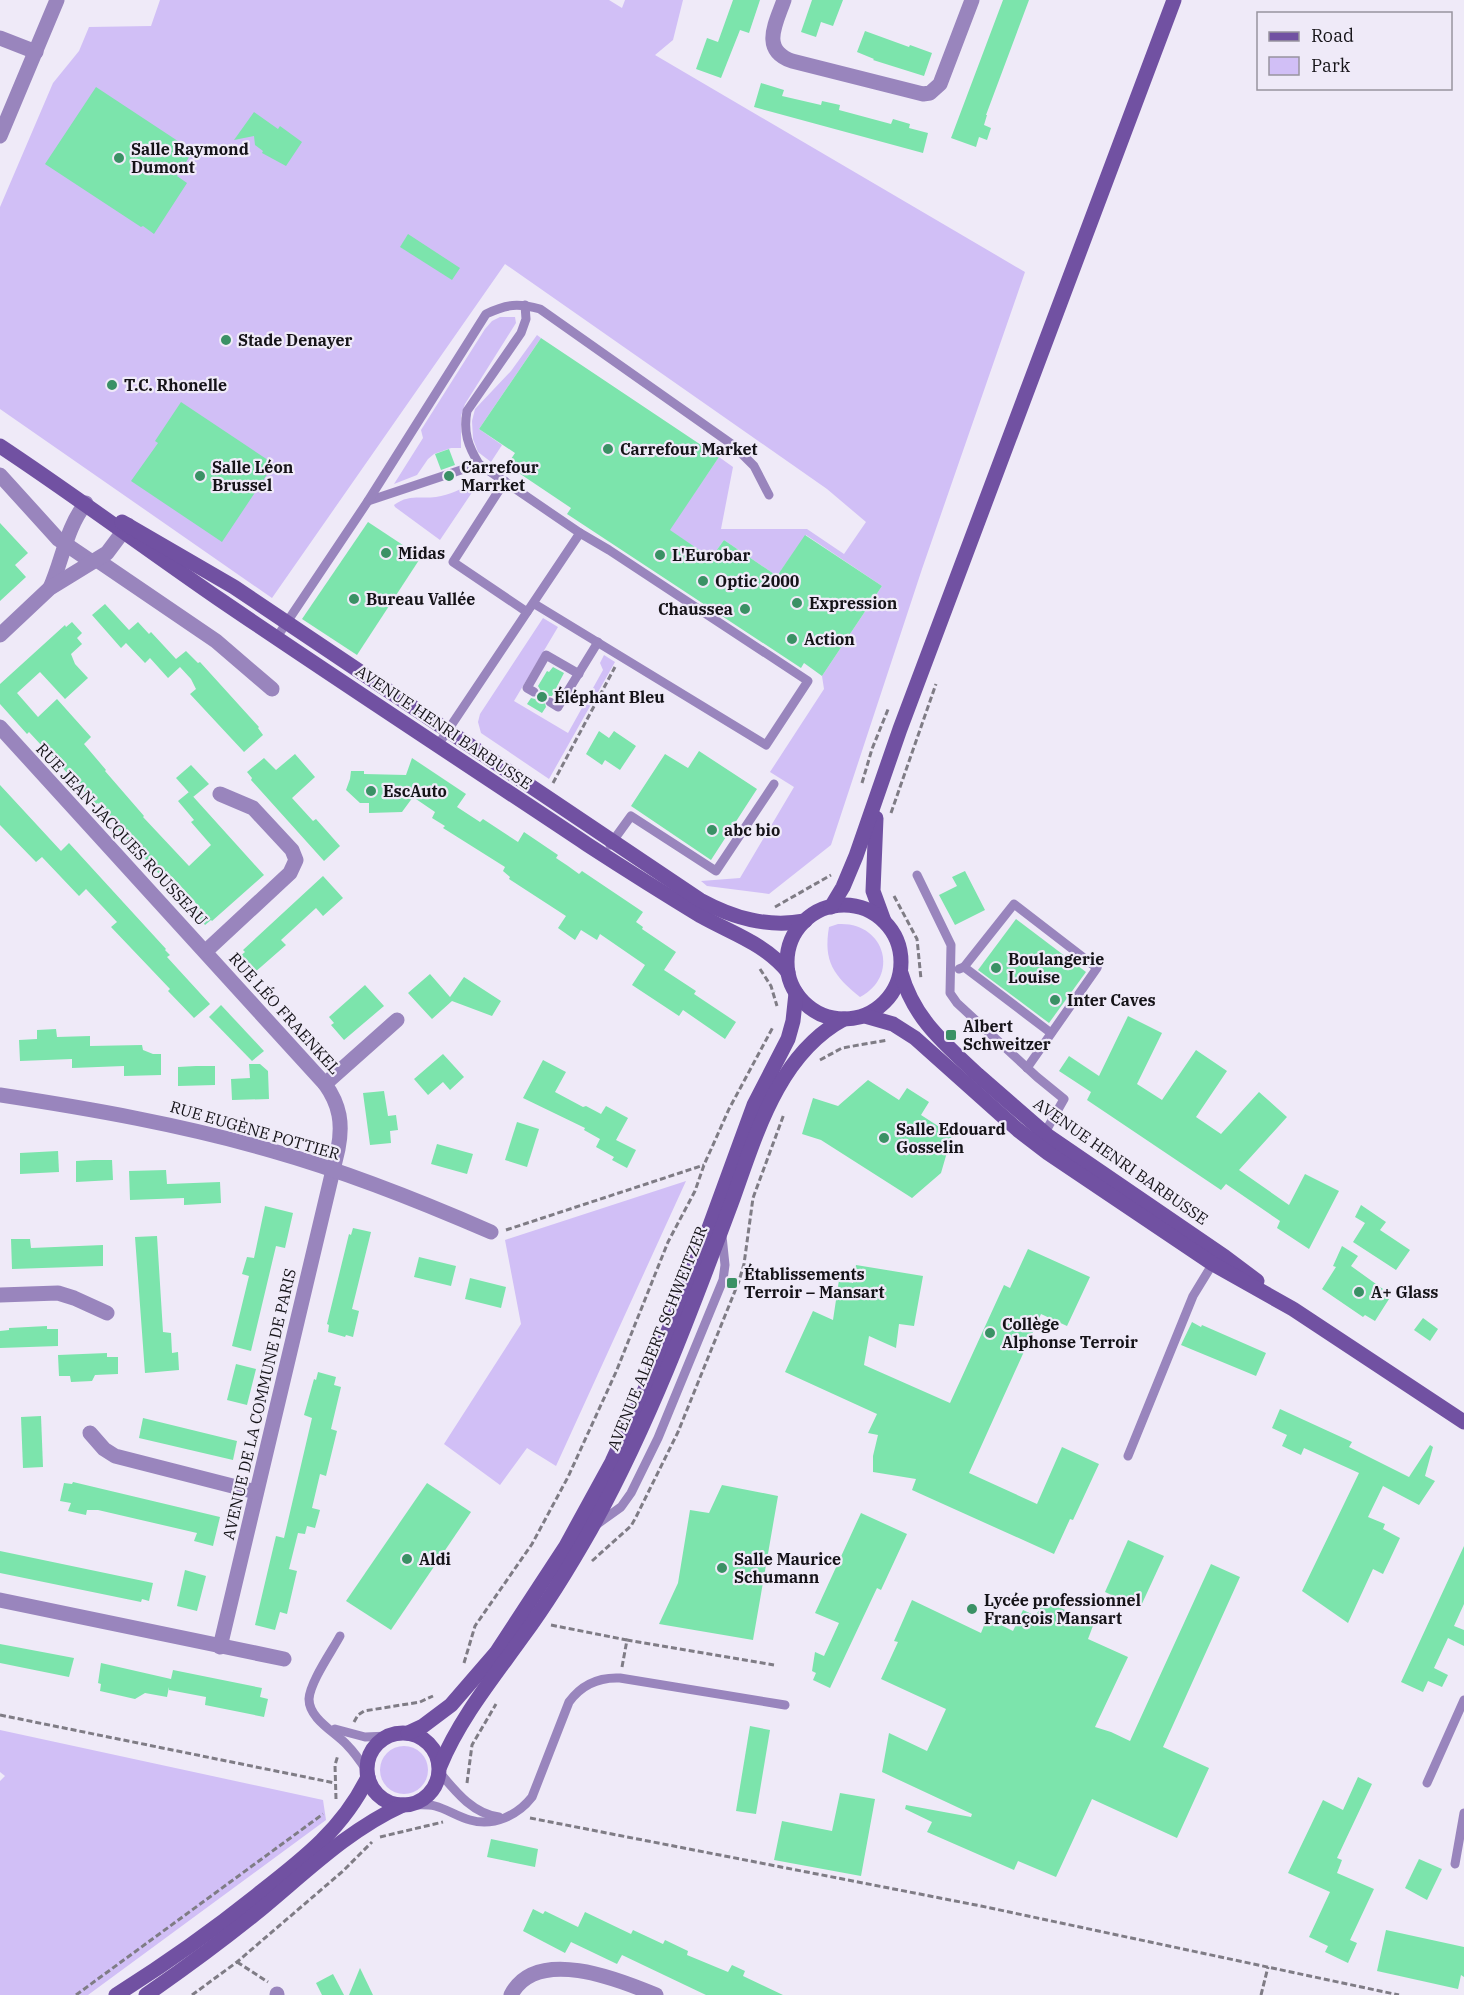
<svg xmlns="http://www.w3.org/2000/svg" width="1464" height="1995" font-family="'IBM Plex Serif',serif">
  <rect width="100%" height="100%" fill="#efeaf8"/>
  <g fill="#d1bff6">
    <polygon points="160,0 609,0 622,8 625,0 683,0 673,40 655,55 1025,272 922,569 831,845 769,894 707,886 701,881 740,878 794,787 770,772 824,689 822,676 882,586 806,535 777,576 724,540 711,558 669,530 719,457 733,467 721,529 807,529 844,554 866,522 827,489 505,264 272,598 0,409 0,207 53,83 79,51 89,27 151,26"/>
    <polygon points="500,317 515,317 516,323 465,404 461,416 461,448 451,448 434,454 428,459 417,475 394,484 423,438 421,430 485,329 492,321"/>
    <polygon points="537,335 541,338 479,429 502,445 491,462 478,452 473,439 472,421 475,409 511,371"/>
    <path d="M 473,483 L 477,485 L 440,540 L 395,507 L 394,505 C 409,494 420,499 436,497 C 450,495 461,489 473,483 Z"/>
    <polygon points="543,618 558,627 514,701 568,733 603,670 600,663 604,655 615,662 549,779 481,733 478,722 480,714"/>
    <path d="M 838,924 C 884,921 901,975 860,997 C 834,976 823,962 829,927 Z"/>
    <polygon points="686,1181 556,1466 527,1448 500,1485 444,1444 521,1324 505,1240"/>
    <polygon points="0,1730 323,1800 326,1820 88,1995 0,1995 0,1781 5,1776 0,1772"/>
    <circle cx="404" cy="1770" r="24"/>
  </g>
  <g fill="#7ce4ac">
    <polygon points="733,0 760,0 749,33 740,30 721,78 696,69 707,38 718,42"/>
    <polygon points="812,0 843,0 833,26 821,22 816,37 801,32"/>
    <polygon points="1003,0 1029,0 986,115 987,115 984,125 991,128 987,140 979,137 976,147 951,138"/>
    <polygon points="865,31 909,47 910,45 932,53 924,76 873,60 874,59 857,52"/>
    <polygon points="761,83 784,90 782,96 821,105 822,101 840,105 839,110 891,124 893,119 910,124 909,128 928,133 923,153 754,107"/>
    <polygon points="96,87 193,151 177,176 187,183 154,234 143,226 141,227 45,164"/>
    <polygon points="254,112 278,129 280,126 302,142 286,166 262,153 263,151 255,145 254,136 234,140"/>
    <polygon points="408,234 460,268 452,280 400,247"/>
    <polygon points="541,338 719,457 670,530 711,558 724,540 777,576 805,535 882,586 822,676 804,663 801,668 567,514 571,508 507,465 515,453 479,429"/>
    <polygon points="181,402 274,464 222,542 131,481 158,443 155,441"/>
    <polygon points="449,449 455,465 441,470 435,454"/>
    <polygon points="368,522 421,557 357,655 302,619"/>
    <polygon points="0,523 28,553 15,565 26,577 0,601"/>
    <polygon points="105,604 129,630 138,622 149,634 151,632 176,659 186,651 198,663 200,662 259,727 258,728 263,735 244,752 190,694 196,689 191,679 180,667 168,678 150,658 145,663 126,643 121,648 92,615"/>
    <polygon points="72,622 82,633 77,638 82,644 71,654 75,664 88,678 65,699 40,672 17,693 38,717 57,699 91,737 84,744 106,770 105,771 144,816 143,817 189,866 211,845 191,822 194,820 178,801 189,792 264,875 212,921 211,920 205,925 195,913 200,908 179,884 171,876 167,879 162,874 160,875 114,825 116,824 98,803 96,804 29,732 27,734 0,704 0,684 65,625 66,627"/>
    <polygon points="553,667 564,673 552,696 547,696 544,699 546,707 542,713 527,704 531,698 535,699 540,696 541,691 538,686 547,671 549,672"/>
    <polygon points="599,731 609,738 614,731 636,746 620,770 605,760 602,765 586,754"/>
    <polygon points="699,751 757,789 711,860 631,806 665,754 688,768"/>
    <polygon points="295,754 315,777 292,798 313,821 316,819 340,846 324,861 251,780 252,778 247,772 264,758 276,770"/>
    <polygon points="412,758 466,794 457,807 480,822 483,819 518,842 524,832 558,855 556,858 568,866 579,874 582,871 643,912 636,922 643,927 642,929 676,952 664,970 696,991 694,994 736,1022 725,1039 683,1010 679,1016 632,985 645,965 600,934 597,940 581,930 575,940 558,928 566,916 509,879 510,877 503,871 505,867 443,828 445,826 432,818 435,812 413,797 402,812 369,813 369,803 360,803 346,790 350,779 351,771 364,771 364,774 406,775"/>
    <polygon points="191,765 209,784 193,797 176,778"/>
    <polygon points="0,785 61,851 69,843 166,949 165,950 170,955 167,957 210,1004 194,1018 168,991 170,989 111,927 117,922 86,889 79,896 42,857 36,862 0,825"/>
    <polygon points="965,871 985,910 955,925 939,895 957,886 952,877"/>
    <polygon points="323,876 343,898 323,916 316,908 281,940 286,945 254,973 239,957 245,952 243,950"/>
    <polygon points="1016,919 1086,972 1049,1023 978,970"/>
    <polygon points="430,974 450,997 464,977 501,1001 492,1016 452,1001 432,1019 408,993"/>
    <polygon points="365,985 384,1006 344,1040 331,1025 334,1023 329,1017"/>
    <polygon points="221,1005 264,1051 252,1061 209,1017"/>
    <polygon points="1128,1016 1162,1033 1137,1084 1162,1100 1196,1050 1227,1071 1196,1117 1221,1134 1259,1092 1287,1117 1239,1170 1289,1205 1305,1174 1339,1191 1309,1249 1277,1228 1280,1221 1226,1184 1221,1190 1087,1100 1091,1092 1059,1071 1069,1056 1099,1076"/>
    <polygon points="56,1029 57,1037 90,1036 90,1046 142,1045 143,1050 153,1054 161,1054 161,1075 124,1076 124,1066 72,1068 72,1059 20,1061 19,1040 37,1039 37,1030"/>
    <polygon points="443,1054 464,1077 450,1090 443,1082 428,1095 414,1079"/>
    <polygon points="543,1060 566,1072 555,1092 583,1107 586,1106 601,1114 606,1106 628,1118 616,1140 636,1150 627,1168 612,1160 614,1157 596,1147 600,1139 584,1130 585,1128 523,1098"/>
    <polygon points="249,1064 260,1064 268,1071 269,1099 232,1100 231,1079 250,1078"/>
    <polygon points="196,1066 215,1066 215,1085 178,1086 178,1067"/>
    <polygon points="868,1080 899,1100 907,1088 929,1102 921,1115 952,1135 941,1173 912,1198 821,1140 802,1134 813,1098 838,1106"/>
    <polygon points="384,1091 388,1116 396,1115 398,1130 390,1131 391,1143 370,1145 363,1093"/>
    <polygon points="517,1122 539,1129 527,1167 505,1160"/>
    <polygon points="437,1144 473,1154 467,1174 431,1164"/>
    <polygon points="58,1151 59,1172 20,1174 20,1153"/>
    <polygon points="94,1160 112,1160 113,1180 76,1182 76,1161"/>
    <polygon points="166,1170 167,1184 220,1182 221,1203 184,1205 184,1198 130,1200 129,1171"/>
    <polygon points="1361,1205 1386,1222 1380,1230 1410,1250 1396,1270 1353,1242 1365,1223 1355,1217"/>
    <polygon points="265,1206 293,1213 285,1248 276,1246 251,1351 232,1346 249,1276 242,1274 247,1257 254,1258"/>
    <polygon points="353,1228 371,1232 352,1309 359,1311 353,1337 346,1335 345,1337 328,1332 329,1325 327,1324 349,1234 351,1235"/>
    <polygon points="157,1236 163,1332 171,1333 172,1353 178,1352 179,1370 145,1373 135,1237"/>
    <polygon points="11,1239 30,1239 31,1248 103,1245 103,1266 12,1269"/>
    <polygon points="1342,1246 1358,1256 1351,1266 1383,1289 1380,1293 1389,1299 1375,1321 1365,1315 1363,1317 1322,1289 1336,1267 1333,1266"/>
    <polygon points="1028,1249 1090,1277 1067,1326 1041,1314 969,1473 1037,1504 1062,1447 1099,1464 1073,1520 1070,1519 1054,1554 912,1490 916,1479 873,1472 873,1456 878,1435 868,1433 877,1414 785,1372 813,1311 833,1320 839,1280 853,1283 856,1265 923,1276 914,1326 899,1324 896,1348 869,1336 864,1365 950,1403 1004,1285 1010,1288"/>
    <polygon points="419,1257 456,1266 451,1286 414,1277"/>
    <polygon points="470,1278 506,1287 501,1308 465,1299"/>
    <polygon points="1423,1318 1438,1329 1430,1341 1414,1330"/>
    <polygon points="1192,1322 1201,1327 1202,1325 1266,1353 1256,1376 1181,1345"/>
    <polygon points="47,1326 47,1329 58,1329 58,1346 0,1348 0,1331 9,1330 9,1328"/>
    <polygon points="107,1353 107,1357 118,1357 118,1374 95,1375 92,1381 71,1382 70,1376 59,1376 58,1355"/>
    <polygon points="236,1364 256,1369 247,1405 227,1400"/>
    <polygon points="318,1372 336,1377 334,1385 341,1387 331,1429 337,1431 326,1476 320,1474 312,1508 320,1510 315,1528 307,1526 305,1534 298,1533 289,1569 297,1571 287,1614 280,1612 275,1630 255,1625 276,1536 284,1538 312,1418 304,1415 314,1379 316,1380"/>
    <polygon points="1280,1409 1352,1442 1349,1447 1409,1477 1430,1445 1433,1447 1425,1476 1435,1481 1419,1505 1383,1486 1368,1517 1385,1524 1383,1529 1400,1538 1383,1574 1373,1569 1348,1623 1302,1591 1359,1473 1304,1448 1301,1455 1282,1446 1287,1435 1272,1428"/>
    <polygon points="41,1416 43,1467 23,1468 21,1417"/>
    <polygon points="143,1418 237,1441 233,1460 139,1438"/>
    <polygon points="73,1482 220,1517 213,1546 194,1541 197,1533 98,1510 87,1510 86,1515 68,1511 71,1503 60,1501 64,1483 72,1484"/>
    <polygon points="427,1483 471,1512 391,1630 346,1601"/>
    <polygon points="722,1485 778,1496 753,1640 659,1624 678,1583 690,1510 709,1513"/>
    <polygon points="861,1513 907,1534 881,1590 877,1588 830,1688 813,1680 816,1673 812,1671 815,1652 824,1656 839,1623 815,1613"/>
    <polygon points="1128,1540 1164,1556 1140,1608 1105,1592"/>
    <polygon points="1464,1546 1464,1604 1454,1626 1464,1630 1464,1646 1448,1638 1434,1668 1448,1675 1442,1687 1428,1681 1423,1692 1401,1682"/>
    <polygon points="0,1551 153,1583 149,1601 142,1599 141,1602 0,1573"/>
    <polygon points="1211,1564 1240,1577 1163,1747 1209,1768 1177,1838 1092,1799 1056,1877 1018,1861 1014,1870 927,1832 932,1822 905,1809 906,1805 971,1817 972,1814 882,1772 889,1733 927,1751 946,1709 881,1679 898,1642 894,1641 912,1600 981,1633 987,1618 1013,1631 1023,1610 1036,1616 1043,1600 1094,1623 1088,1639 1128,1657 1095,1727 1111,1732 1130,1741"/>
    <polygon points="185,1570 206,1576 197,1611 177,1606"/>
    <polygon points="0,1644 74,1658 69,1677 0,1663"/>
    <polygon points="101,1663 171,1679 173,1670 262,1688 260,1697 268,1699 264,1717 205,1705 206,1697 169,1690 169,1687 167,1697 145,1693 135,1699 100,1691 101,1684 98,1683"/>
    <polygon points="750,1726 770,1730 756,1814 736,1811"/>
    <polygon points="1358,1777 1372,1784 1337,1858 1342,1860 1337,1873 1374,1889 1350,1940 1357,1943 1348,1963 1325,1952 1328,1946 1309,1937 1330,1892 1288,1873 1323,1800 1343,1810"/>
    <polygon points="840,1793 875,1799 861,1876 774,1860 782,1821 832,1831"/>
    <polygon points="491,1839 538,1849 535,1867 487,1857"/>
    <polygon points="1419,1859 1442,1869 1427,1900 1405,1888"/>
    <polygon points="533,1909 543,1914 545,1911 578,1927 585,1912 631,1934 633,1930 663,1944 665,1940 688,1951 687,1955 728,1972 732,1965 745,1971 743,1976 783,1995 706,1995 622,1955 617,1964 571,1942 565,1953 523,1931"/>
    <polygon points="1386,1930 1464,1947 1464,1977 1461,1975 1458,1989 1377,1971"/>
    <polygon points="360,1968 373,1995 349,1995"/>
    <polygon points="333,1974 344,1995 322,1995 316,1983"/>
  </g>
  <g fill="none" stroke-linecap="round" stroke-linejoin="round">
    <g stroke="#7f7c85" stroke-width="3" stroke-dasharray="6 3" stroke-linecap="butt">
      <polyline points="553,783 615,667"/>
      <polyline points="862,783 872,749 889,707"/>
      <polyline points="891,813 936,684"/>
      <polyline points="894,896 917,939 921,979"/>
      <polyline points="775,907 831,875"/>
      <polyline points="760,969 771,986 777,1006"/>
      <polyline points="820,1060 842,1048 888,1040"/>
      <polyline points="506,1230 704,1165"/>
      <polyline points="592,1561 631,1526 636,1517 678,1432 739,1281 744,1264 753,1198 784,1114"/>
      <polyline points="551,1625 627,1640"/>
      <polyline points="464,1663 475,1626 532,1544 568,1477 616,1372 668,1242 695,1191 704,1165 729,1109 773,1027"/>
      <polyline points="622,1667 627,1640 774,1665"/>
      <polyline points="0,1715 335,1783"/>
      <polyline points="354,1722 358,1715 364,1711 420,1702 433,1696"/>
      <polyline points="467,1783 472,1745 496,1704"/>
      <polyline points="336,1799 335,1765 338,1755"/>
      <polyline points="530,1818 981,1906 1399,1995"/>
      <polyline points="380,1837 443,1822"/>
      <polyline points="237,1962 268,1982"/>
      <polyline points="76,1995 323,1814"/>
      <polyline points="192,1995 237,1962 343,1871 372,1842"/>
      <polyline points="1261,1995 1268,1967"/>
    </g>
    <g stroke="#9985bd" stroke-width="9">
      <path d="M 479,464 C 468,446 463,432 467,411 L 521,333 L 526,319 L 525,305"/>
      <polyline points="505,481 453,562 527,612"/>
      <polyline points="368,501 479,464 580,533"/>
      <path d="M 277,637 L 368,501 L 486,314 C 507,304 518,303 540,309 L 733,445 L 754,466 L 769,495"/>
      <polyline points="534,692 527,688 546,655 579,674"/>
      <polyline points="550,702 558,707 598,642"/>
      <polyline points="438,745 580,533 609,550 808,681 766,745 533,603"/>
      <polyline points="610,845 631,816 716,871 774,784"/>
      <polyline points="917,875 951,945 950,993 957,1003 1037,1077 1064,1099 1043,1136"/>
      <polyline points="964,967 1014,904 1097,968 1027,1068"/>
      <polyline points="959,969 964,967 1051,1033"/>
      <polyline points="1128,1456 1193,1296 1215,1260"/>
      <polyline points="596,1525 621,1507 631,1493 658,1438 723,1280 725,1265 722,1236"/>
      <path d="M 340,1636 C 332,1651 310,1682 309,1699 C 309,1719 335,1732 347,1745 C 355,1753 361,1762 367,1771"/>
      <polyline points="335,1729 365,1737 389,1736"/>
      <path d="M 440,1773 C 455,1791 473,1814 499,1817"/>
      <polyline points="1427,1783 1464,1700"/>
      <path d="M 411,1805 C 419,1805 427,1804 435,1806 C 447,1809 458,1817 470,1820 C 494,1827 518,1815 532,1797 L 569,1702 C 582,1684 599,1677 620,1678 L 785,1705"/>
      <polyline points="1455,1864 1464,1813"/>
    </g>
    <g stroke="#9985bd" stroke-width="15">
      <path d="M 784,0 C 776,23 760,50 792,61 L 923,94 L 930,93 L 940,84 L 972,0"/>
      <polyline points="0,38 36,52"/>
      <polyline points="0,136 57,0"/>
      <polyline points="0,475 58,539 92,562"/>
      <polyline points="97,560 216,641 272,689"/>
      <path d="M 50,588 C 63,559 66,528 86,503"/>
      <polyline points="0,635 50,588 107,553 128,525"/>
      <path d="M 0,727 L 325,1084 C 340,1105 343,1124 338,1149 L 220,1647"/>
      <polyline points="206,951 290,873 296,860 292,850 253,808 220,794"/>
      <polyline points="325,1084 397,1020"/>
      <path d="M 0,1095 C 92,1109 183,1125 273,1151 C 347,1172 420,1201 491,1232"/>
      <polyline points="0,1295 58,1293 74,1298 107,1313"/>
      <polyline points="90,1433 104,1449 115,1456 256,1492"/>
      <polyline points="0,1600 284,1659"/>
      <polyline points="277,1994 277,1995"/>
      <path d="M 511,1995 C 536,1946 618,1979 656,1995"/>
    </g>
    <g stroke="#7151a2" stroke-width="15">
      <path d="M 0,446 C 74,495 145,548 219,599 C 341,682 465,763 588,845 C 625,869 663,893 701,916 C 733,934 764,943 788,972"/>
      <path d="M 122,522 L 234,587 L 700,900 C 733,918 767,928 805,921"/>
      <polyline points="876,818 873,891 884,921"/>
      <circle cx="844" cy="962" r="57"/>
      <polyline points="831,907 843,887 856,856 900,729 1174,0"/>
      <path d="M 901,973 C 914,1019 944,1043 978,1075 C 1001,1095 1025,1116 1048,1136 L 1225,1257 L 1257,1281"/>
      <polyline points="865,1016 893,1024 915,1038 1018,1130 1048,1153 1213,1264 1293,1309 1464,1422"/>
      <circle cx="403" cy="1769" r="36"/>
      <polyline points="408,1733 423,1726 451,1705 496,1653 566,1546 612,1462 642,1397 709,1228 754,1105 788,1039 793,1021 796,993"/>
      <path d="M 440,1766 C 460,1718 493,1678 523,1636 C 548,1602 570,1566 591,1529 C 648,1426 690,1314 731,1204 C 755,1138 777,1055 844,1019"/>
      <path d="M 116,1995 C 165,1964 212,1931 257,1895 C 302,1860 343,1829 368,1777"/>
      <path d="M 146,1995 C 185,1968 223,1940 260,1910 C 306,1872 348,1830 403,1805"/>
    </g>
  </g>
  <g fill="#3a9165" stroke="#efeaf8" stroke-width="2">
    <circle cx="119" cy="158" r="6"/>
    <circle cx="226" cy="340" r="6"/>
    <circle cx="112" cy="385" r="6"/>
    <circle cx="608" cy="449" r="6"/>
    <circle cx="200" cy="476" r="6"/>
    <circle cx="449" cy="476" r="6"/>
    <circle cx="386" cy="553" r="6"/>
    <circle cx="660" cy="555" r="6"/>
    <circle cx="703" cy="581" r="6"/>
    <circle cx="354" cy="599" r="6"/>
    <circle cx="797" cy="603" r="6"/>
    <circle cx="745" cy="609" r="6"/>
    <circle cx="792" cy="639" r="6"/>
    <circle cx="542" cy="697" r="6"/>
    <circle cx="371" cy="791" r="6"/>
    <circle cx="712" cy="830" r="6"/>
    <circle cx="996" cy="968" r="6"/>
    <circle cx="1055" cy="1000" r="6"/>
    <rect x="945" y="1029" width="12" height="12" rx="3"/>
    <circle cx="884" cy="1138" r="6"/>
    <rect x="726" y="1277" width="12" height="12" rx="3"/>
    <circle cx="1359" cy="1292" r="6"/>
    <circle cx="990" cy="1333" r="6"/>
    <circle cx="407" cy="1559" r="6"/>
    <circle cx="722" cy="1568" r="6"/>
    <circle cx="972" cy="1609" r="6"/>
  </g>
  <g text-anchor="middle" stroke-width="4.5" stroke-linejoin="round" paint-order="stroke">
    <g font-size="16" font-weight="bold" fill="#151318" stroke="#efeaf8" text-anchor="start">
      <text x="131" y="155">Salle Raymond<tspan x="131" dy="18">Dumont</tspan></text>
      <text x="238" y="346">Stade Denayer</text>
      <text x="124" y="391">T.C. Rhonelle</text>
      <text x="620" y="455">Carrefour Market</text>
      <text x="212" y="473">Salle Léon<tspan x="212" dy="18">Brussel</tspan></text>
      <text x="461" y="473">Carrefour<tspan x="461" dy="18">Marrket</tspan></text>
      <text x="398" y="559">Midas</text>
      <text x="672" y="561">L'Eurobar</text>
      <text x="715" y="587">Optic 2000</text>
      <text x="366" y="605">Bureau Vallée</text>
      <text x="809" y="609">Expression</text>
      <text x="733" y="615" text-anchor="end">Chaussea</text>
      <text x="804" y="645">Action</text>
      <text x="554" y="703">Éléphant Bleu</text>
      <text x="383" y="797">EscAuto</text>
      <text x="724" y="836">abc bio</text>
      <text x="1008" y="965">Boulangerie<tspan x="1008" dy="18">Louise</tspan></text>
      <text x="1067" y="1006">Inter Caves</text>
      <text x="963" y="1032">Albert<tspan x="963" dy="18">Schweitzer</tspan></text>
      <text x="896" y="1135">Salle Edouard<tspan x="896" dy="18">Gosselin</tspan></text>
      <text x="744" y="1280">Établissements<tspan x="744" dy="18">Terroir – Mansart</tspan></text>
      <text x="1371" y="1298">A+ Glass</text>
      <text x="1002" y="1330">Collège<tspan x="1002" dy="18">Alphonse Terroir</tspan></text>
      <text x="419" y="1565">Aldi</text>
      <text x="734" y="1565">Salle Maurice<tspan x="734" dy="18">Schumann</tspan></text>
      <text x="984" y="1606">Lycée professionnel<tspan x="984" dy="18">François Mansart</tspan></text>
    </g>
    <g font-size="16" fill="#151318" stroke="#efeaf8">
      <text transform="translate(444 727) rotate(34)" y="6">AVENUE HENRI BARBUSSE</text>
      <text transform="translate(122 834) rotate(47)" y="6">RUE JEAN-JACQUES ROUSSEAU</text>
      <text transform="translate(285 1013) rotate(48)" y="6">RUE LÉO FRAENKEL</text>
      <text transform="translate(255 1130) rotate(16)" y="6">RUE EUGÈNE POTTIER</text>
      <text transform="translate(1121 1161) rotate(35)" y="6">AVENUE HENRI BARBUSSE</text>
      <text transform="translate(657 1338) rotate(-68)" y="6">AVENUE ALBERT SCHWEITZER</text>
      <text transform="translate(259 1404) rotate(-77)" y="6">AVENUE DE LA COMMUNE DE PARIS</text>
    </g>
  </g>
  <rect x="1257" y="12" width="195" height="78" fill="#efeaf8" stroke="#98949e" stroke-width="1.5"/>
  <rect x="1269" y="32" width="30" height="9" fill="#7151a2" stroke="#98949e" stroke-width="1.5"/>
  <text x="1311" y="42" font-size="18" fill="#151318">Road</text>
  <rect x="1269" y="57" width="30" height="18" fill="#d1bff6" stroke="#98949e" stroke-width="1.5"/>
  <text x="1311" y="72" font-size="18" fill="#151318">Park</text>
</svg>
